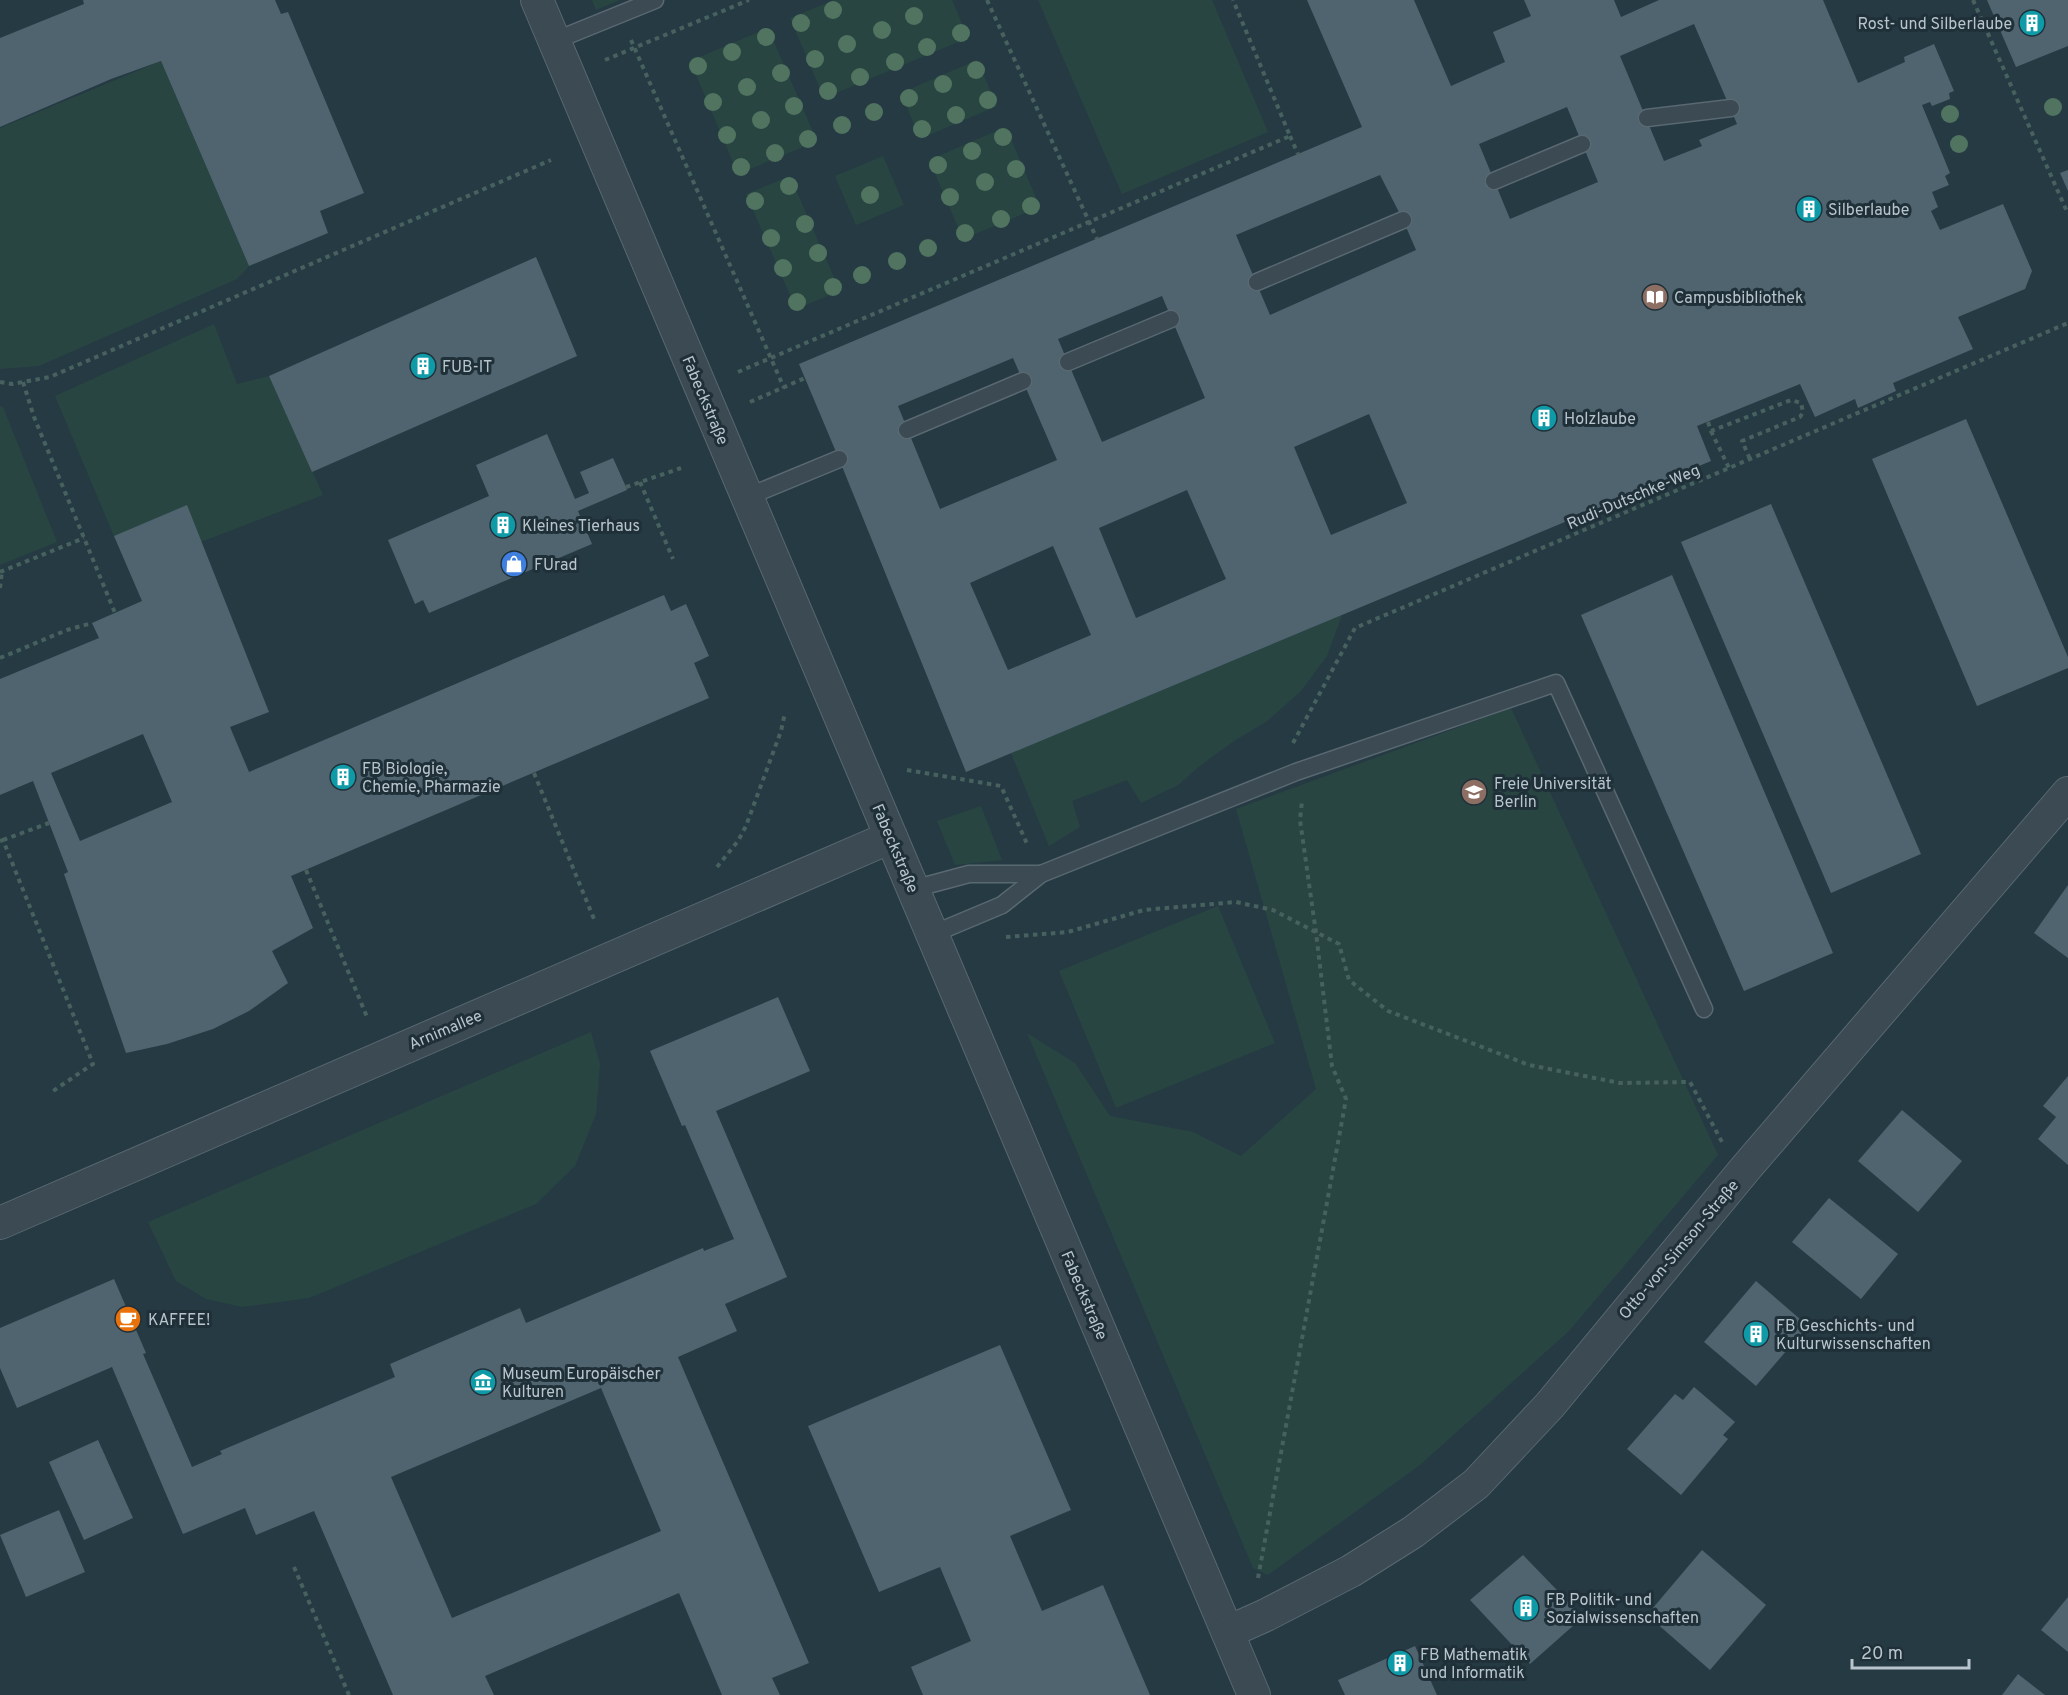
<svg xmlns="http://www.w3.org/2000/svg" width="2068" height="1695" font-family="Overpass,sans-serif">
  <rect width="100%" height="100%" fill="#263a44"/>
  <g fill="#284542">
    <polygon points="592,0 620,0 596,10"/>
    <polygon points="834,0 952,0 968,38 824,98 790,18"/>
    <polygon points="1038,0 1212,0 1268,132 1122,194"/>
    <polygon points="768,28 817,141 738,174 690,61"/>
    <polygon points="977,60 997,106 920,139 901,93"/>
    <polygon points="161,61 249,266 237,279 39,366 0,369 0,128"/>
    <polygon points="1006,127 1040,207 963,239 929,160"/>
    <polygon points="883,156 904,205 856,225 835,176"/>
    <polygon points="790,176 840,291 796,309 746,194"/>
    <polygon points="214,324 237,384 269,376 323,495 201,542 114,536 55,396"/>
    <polygon points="0,406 3,407 57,542 0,565"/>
    <polygon points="1342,615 1327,656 1301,691 1266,722 1234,741 1201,765 1178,785 1141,803 1127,780 1072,801 1080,827 1049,846 1011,753"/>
    <polygon points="1511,708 1718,1155 1569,1331 1420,1465 1268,1575 1253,1568 1027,1033 1075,1063 1110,1116 1193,1132 1241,1156 1316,1089 1236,809"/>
    <polygon points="981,806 1002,860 955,865 937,821"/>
    <polygon points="1218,906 1275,1043 1116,1108 1059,971"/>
    <polygon points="591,1032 600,1064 596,1114 575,1166 536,1204 309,1298 242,1307 206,1299 176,1281 148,1222"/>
  </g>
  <g fill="#4f646f" fill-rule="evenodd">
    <polygon points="83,0 275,0 281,14 288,12 364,193 320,211 328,233 249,266 161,61 111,79 0,127 0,38 84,4"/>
    <path d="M 1307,0 L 1414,0 L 1451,86 L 1505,62 L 1493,32 L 1531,16 L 1524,0 L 1614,0 L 1621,17 L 1659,0 L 1823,0 L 1858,83 L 1905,62 L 1904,57 L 1934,44 L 1954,91 L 1949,93 L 1950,99 L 1932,106 L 1930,102 L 1922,105 L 1950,173 L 1945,176 L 1949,185 L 1932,192 L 1938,207 L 1931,211 L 1940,230 L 2003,204 L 2032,271 L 2025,289 L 1958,317 L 1973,349 L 1893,383 L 1896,391 L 1858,408 L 1855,399 L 1815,417 L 1800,384 L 1697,426 L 1711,461 L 966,772 L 839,459 L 799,364 L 1362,127 ZM 1694,24 L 1737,124 L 1699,140 L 1702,146 L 1664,161 L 1620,56 ZM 1567,107 L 1598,182 L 1510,219 L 1479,144 ZM 1380,175 L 1403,220 L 1416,250 L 1270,315 L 1236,235 ZM 1162,296 L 1205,398 L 1102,442 L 1058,339 ZM 1013,358 L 1057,460 L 940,509 L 898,406 ZM 1369,414 L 1407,503 L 1331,535 L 1294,447 ZM 1187,490 L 1226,579 L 1136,618 L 1099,528 ZM 1053,546 L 1091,635 L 1008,670 L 970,583 Z"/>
    <polygon points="1987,0 2068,0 2068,46 2016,67"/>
    <polygon points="2068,170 2068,191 2060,173"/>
    <polygon points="536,257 577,356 312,472 269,376"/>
    <polygon points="1966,419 2068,657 2068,668 1977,706 1872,459"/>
    <polygon points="547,434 575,499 589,493 580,472 613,458 626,487 627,490 578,511 592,544 429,613 423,600 415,604 388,540 489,496 476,465"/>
    <polygon points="1771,504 1921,854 1831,893 1681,542"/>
    <path d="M 187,505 L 269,712 L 230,727 L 249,772 L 664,595 L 671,611 L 686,604 L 709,656 L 694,663 L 709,698 L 291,876 L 313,928 L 272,951 L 288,983 L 249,1011 L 213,1029 L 167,1044 L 126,1053 L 64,874 L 68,872 L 33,781 L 0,795 L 0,679 L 99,638 L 92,623 L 142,601 L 114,536 ZM 143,734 L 172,802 L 80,841 L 51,773 Z"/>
    <polygon points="1672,575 1833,953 1744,991 1581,615"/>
    <polygon points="2068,885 2068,958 2034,933"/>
    <path d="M 778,997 L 810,1071 L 716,1111 L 787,1277 L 725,1304 L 737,1331 L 678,1357 L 809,1663 L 772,1678 L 780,1695 L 722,1695 L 679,1593 L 485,1676 L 494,1695 L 393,1695 L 314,1511 L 256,1535 L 245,1508 L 183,1534 L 112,1367 L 17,1408 L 0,1368 L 0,1328 L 114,1279 L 146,1353 L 143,1354 L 192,1467 L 222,1454 L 220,1451 L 395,1377 L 390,1364 L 520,1308 L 526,1323 L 703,1248 L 704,1251 L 734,1239 L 685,1125 L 682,1126 L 650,1051 ZM 601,1388 L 661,1531 L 452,1618 L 391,1477 Z"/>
    <polygon points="2068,1076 2068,1165 2038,1139 2056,1117 2043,1106"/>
    <polygon points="1902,1110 1962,1161 1918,1212 1858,1161"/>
    <polygon points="1829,1198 1898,1254 1861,1299 1792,1242"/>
    <polygon points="1756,1281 1808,1326 1756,1386 1704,1342"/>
    <polygon points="1000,1345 1071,1510 1010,1536 1042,1611 1103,1585 1150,1695 923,1695 911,1667 971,1641 940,1567 879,1592 808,1426"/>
    <polygon points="1694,1387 1735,1422 1723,1435 1728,1439 1681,1495 1627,1449 1675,1394 1683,1400"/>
    <polygon points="98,1440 133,1518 84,1540 49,1462"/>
    <polygon points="59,1510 85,1572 26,1597 0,1535"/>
    <polygon points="1702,1550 1766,1605 1710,1670 1647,1615"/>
    <polygon points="1523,1555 1583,1617 1530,1664 1470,1600"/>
    <polygon points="2068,1597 2068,1652 2041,1630"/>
    <polygon points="1415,1646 1437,1695 1345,1695 1338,1680"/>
    <polygon points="2018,1674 2045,1695 2002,1695"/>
  </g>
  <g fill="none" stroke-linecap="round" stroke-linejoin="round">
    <defs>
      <g id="service">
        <polyline points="554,41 655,0"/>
        <polyline points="1647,118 1731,108"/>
        <polyline points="1494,181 1582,144"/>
        <polyline points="1257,282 1403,220"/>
        <polyline points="1068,362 1171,319"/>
        <polyline points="907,430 1023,381"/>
        <polyline points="747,497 839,459"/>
        <polyline points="913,889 969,874 1041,874"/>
        <polyline points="933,934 1002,905 1041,874 1296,772 1556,683 1704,1009"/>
      </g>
      <g id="minor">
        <polyline points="537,0 1254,1695"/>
        <polyline points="0,1223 891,837"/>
        <polyline points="1228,1632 1266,1615 1351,1571 1413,1532 1476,1484 1550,1405 1745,1169 2068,793"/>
      </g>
    </defs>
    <use href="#service" stroke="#596871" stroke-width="19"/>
    <use href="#minor" stroke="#596871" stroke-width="34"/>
    <g stroke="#47615e" stroke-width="4" stroke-dasharray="4.5 4.5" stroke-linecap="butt">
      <polyline points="987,0 1097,239"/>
      <polyline points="1973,0 2068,214"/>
      <polyline points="631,40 784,388"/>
      <polyline points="605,60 749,0"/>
      <polyline points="1290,136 1298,154"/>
      <polyline points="738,372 1290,136 1233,0"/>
      <polyline points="0,382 12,384 50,377 551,160"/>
      <polyline points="23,382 34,417 115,613"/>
      <polyline points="750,402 805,378"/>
      <polyline points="1708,422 1711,431 1791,400 1801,403 1803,412 1800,417 1742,441 1750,459"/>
      <polyline points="1711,431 1729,468"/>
      <polyline points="640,482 673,559"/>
      <polyline points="626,487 681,468"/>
      <polyline points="0,572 84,538"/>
      <polyline points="0,588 2,571"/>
      <polyline points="0,658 67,630 92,623"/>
      <polyline points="1293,743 1355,628 2068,323"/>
      <polyline points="907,770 1001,786 1028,846"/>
      <polyline points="534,773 594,919"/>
      <polyline points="3,840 49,823"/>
      <polyline points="0,841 3,840 93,1064 50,1093"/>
      <polyline points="717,867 738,841 746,826 781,731 785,713"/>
      <polyline points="306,870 367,1017"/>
      <polyline points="1006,937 1068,932 1144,910 1236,902 1273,910 1339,944 1349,980 1388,1011 1529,1065 1620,1083 1690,1082 1722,1142"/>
      <polyline points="294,1567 349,1695"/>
      <polyline points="1258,1578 1346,1099 1332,1066 1316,933 1300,820 1302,801"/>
    </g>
    <use href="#service" stroke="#3b4a53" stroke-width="16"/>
    <use href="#minor" stroke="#3b4a53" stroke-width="32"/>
  </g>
  <g fill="#517460">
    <circle cx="833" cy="10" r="9"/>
    <circle cx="914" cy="16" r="9"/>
    <circle cx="801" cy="23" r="9"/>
    <circle cx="882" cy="30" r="9"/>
    <circle cx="961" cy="33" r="9"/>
    <circle cx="766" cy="37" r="9"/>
    <circle cx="847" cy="44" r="9"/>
    <circle cx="927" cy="47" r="9"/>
    <circle cx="732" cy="52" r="9"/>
    <circle cx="815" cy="59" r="9"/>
    <circle cx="895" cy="62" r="9"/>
    <circle cx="698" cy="66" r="9"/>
    <circle cx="976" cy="70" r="9"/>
    <circle cx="781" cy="73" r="9"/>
    <circle cx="860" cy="77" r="9"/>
    <circle cx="943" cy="84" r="9"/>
    <circle cx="747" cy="87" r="9"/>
    <circle cx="828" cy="91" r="9"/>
    <circle cx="909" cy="98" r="9"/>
    <circle cx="988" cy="100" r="9"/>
    <circle cx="713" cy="102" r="9"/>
    <circle cx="794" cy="106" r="9"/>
    <circle cx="2053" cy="107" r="9"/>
    <circle cx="874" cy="112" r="9"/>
    <circle cx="1950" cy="114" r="9"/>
    <circle cx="956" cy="115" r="9"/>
    <circle cx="761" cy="120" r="9"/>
    <circle cx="842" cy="125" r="9"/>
    <circle cx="922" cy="129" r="9"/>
    <circle cx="727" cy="135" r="9"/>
    <circle cx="1003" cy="137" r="9"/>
    <circle cx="808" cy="139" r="9"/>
    <circle cx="1959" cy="144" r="9"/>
    <circle cx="972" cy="151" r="9"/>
    <circle cx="775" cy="153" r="9"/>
    <circle cx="938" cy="165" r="9"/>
    <circle cx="741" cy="167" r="9"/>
    <circle cx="1016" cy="169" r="9"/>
    <circle cx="985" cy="182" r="9"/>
    <circle cx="789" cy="186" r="9"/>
    <circle cx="870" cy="195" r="9"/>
    <circle cx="950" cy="197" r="9"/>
    <circle cx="755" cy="201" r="9"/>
    <circle cx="1031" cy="206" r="9"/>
    <circle cx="1001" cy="219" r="9"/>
    <circle cx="805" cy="224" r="9"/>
    <circle cx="965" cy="233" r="9"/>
    <circle cx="771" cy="238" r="9"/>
    <circle cx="928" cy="248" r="9"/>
    <circle cx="818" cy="253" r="9"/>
    <circle cx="897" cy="261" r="9"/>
    <circle cx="783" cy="268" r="9"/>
    <circle cx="862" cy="275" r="9"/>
    <circle cx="833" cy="287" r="9"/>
    <circle cx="797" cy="302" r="9"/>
  </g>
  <defs>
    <symbol id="building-disc" viewBox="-11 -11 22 22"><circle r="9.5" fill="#0f9aa8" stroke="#1f3039"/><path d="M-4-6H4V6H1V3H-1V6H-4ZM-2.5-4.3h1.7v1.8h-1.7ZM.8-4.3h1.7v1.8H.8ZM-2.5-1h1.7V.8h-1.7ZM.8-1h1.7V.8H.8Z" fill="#fff"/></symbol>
    <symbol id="library-disc" viewBox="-11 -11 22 22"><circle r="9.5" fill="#8d6e63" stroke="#1f3039"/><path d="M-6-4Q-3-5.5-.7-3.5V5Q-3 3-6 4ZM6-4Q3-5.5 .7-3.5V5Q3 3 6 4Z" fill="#fff"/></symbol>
    <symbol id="shop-disc" viewBox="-11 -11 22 22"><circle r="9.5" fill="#3f7fe0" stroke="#1f3039"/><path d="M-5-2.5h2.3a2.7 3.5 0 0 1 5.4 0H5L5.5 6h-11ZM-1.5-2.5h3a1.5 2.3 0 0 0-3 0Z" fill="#fff"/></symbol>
    <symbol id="university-disc" viewBox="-11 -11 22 22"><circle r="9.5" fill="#8d6e63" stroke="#1f3039"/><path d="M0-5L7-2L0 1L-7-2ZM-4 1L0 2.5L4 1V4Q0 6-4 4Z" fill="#fff"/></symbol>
    <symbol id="cafe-disc" viewBox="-11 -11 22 22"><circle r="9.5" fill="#e8710a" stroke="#1f3039"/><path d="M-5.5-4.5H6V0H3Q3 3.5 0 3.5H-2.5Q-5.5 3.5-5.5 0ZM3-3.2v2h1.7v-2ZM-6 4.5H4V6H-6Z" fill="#fff"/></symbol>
    <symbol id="museum-disc" viewBox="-11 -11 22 22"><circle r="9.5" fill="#0f9aa8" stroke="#1f3039"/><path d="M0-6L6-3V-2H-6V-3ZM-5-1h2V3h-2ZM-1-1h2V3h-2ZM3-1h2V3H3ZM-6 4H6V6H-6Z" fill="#fff"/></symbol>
  </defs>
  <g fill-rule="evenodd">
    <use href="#building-disc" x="2017" y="8" width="30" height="30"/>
    <use href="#building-disc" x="1794" y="194" width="30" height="30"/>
    <use href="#library-disc" x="1640" y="282" width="30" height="30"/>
    <use href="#building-disc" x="408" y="351" width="30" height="30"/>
    <use href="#building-disc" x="1529" y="403" width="30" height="30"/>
    <use href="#building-disc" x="488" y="510" width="30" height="30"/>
    <use href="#shop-disc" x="499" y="549" width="30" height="30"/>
    <use href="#building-disc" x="328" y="762" width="30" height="30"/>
    <use href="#university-disc" x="1459" y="777" width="30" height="30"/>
    <use href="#cafe-disc" x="113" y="1304" width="30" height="30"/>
    <use href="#building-disc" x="1741" y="1319" width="30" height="30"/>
    <use href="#museum-disc" x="468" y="1367" width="30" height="30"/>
    <use href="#building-disc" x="1511" y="1593" width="30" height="30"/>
    <use href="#building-disc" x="1385" y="1648" width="30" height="30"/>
  </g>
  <g text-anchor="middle" stroke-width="6" stroke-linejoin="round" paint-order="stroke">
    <g font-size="16" fill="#b8c5cd" stroke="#1f3039" text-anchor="start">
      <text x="2012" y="29" text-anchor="end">Rost- und Silberlaube</text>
      <text x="1828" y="215">Silberlaube</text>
      <text x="1674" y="303">Campusbibliothek</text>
      <text x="442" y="372">FUB-IT</text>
      <text x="1564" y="424">Holzlaube</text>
      <text x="522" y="531">Kleines Tierhaus</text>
      <text x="534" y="570">FUrad</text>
      <text x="362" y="774">FB Biologie,<tspan x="362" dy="18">Chemie, Pharmazie</tspan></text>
      <text x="1494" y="789">Freie Universität<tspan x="1494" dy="18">Berlin</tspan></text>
      <text x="148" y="1325">KAFFEE!</text>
      <text x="1776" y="1331">FB Geschichts- und<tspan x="1776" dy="18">Kulturwissenschaften</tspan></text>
      <text x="502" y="1379">Museum Europäischer<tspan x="502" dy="18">Kulturen</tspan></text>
      <text x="1546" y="1605">FB Politik- und<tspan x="1546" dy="18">Sozialwissenschaften</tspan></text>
      <text x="1420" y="1660">FB Mathematik<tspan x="1420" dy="18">und Informatik</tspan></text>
    </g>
    <g font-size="16" fill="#b8c5cd" stroke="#1f3039">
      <text transform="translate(706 400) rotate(67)" y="6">Fabeckstraße</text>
      <text transform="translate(1633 496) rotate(-23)" y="6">Rudi-Dutschke-Weg</text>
      <text transform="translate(896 848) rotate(67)" y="6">Fabeckstraße</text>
      <text transform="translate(445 1029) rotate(-23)" y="6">Arnimallee</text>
      <text transform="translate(1678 1249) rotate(-50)" y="6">Otto-von-Simson-Straße</text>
      <text transform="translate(1085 1295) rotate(67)" y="6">Fabeckstraße</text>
    </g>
  </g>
  <path d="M1852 1659v9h117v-9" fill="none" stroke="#b8c5cd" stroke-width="3"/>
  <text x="1861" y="1659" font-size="18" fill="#b8c5cd" stroke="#1f3039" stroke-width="4.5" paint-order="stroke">20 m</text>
</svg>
